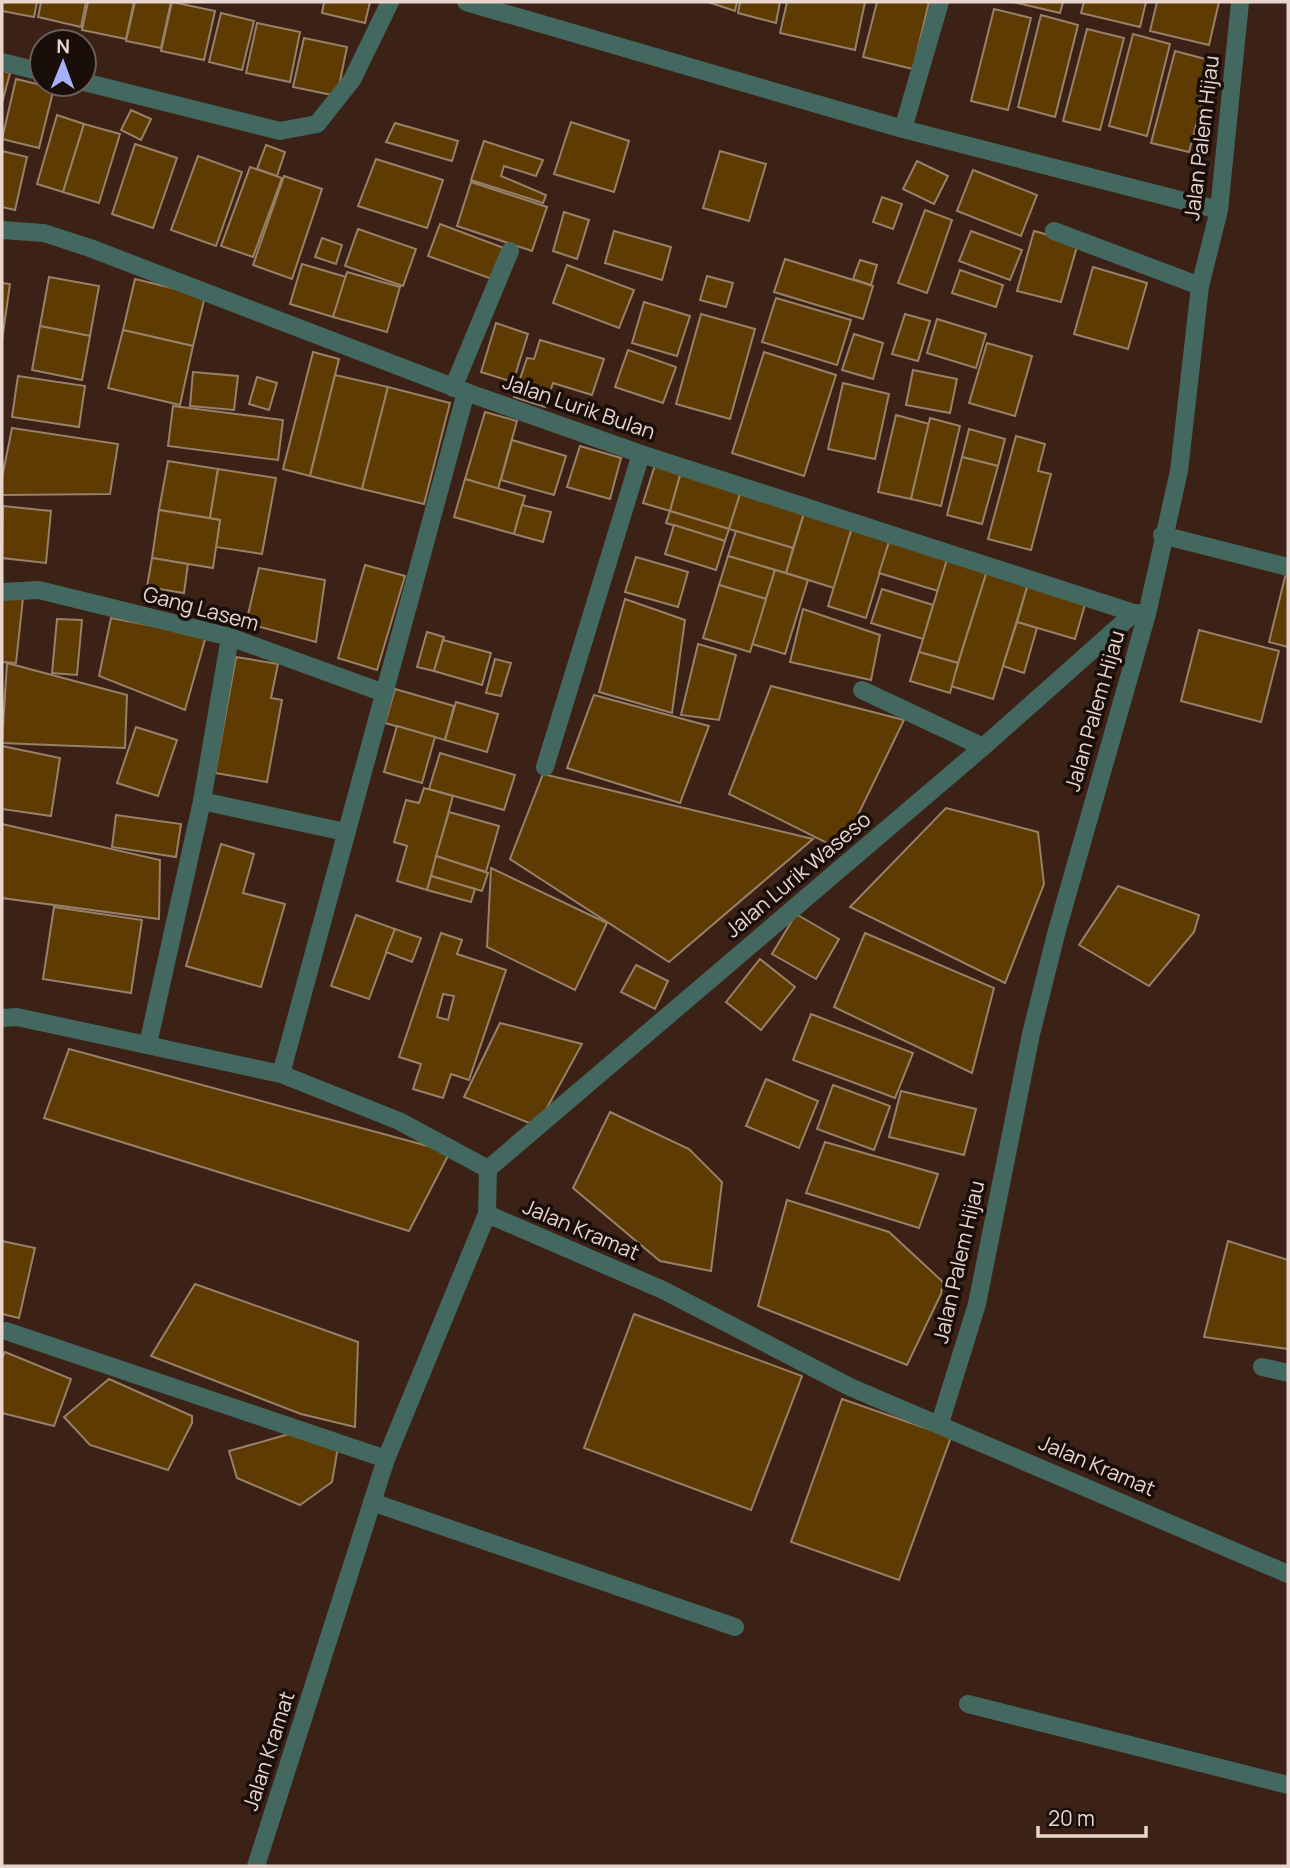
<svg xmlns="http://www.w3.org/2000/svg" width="1290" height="1868" font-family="Manrope,sans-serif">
  <rect width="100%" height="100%" fill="#3b2116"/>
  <g fill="#5d3b02" stroke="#978168" stroke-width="2" fill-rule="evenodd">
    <polygon points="2,2 37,2 34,17 2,11"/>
    <polygon points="41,2 86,2 81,27 38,17"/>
    <polygon points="88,2 134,2 126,39 82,30"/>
    <polygon points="135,2 171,2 161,48 126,41"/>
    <polygon points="172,2 215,11 204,60 161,51"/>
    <polygon points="324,2 370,2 365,23 322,13"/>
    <polygon points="708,2 737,2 735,11"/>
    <polygon points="740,2 780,2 776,23 738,13"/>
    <polygon points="787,2 865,2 855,50 780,33"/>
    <polygon points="877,2 929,2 913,69 863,57"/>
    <polygon points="1013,2 1063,2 1060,13"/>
    <polygon points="1084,2 1146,2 1140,27 1081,13"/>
    <polygon points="1157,2 1219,2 1209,45 1150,31"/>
    <polygon points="994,9 1031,18 1008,110 971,101"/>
    <polygon points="221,13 254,21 242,70 209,62"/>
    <polygon points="1041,15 1078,25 1055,117 1018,107"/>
    <polygon points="257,23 300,32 290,82 246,73"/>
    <polygon points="1087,29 1124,38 1100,130 1063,121"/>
    <polygon points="1133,34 1170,44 1147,136 1109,126"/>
    <polygon points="304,38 347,47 337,96 293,87"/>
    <polygon points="1175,51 1213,61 1189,152 1151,143"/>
    <polygon points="2,70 10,73 2,103"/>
    <polygon points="16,79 54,88 39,148 2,139"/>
    <polygon points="131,110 151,119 141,140 121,130"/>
    <polygon points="57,115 84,124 63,192 37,184"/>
    <polygon points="571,122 629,141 614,192 554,174"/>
    <polygon points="395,123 458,141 452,161 386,142"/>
    <polygon points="84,124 120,134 99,203 63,192"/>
    <polygon points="484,141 543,160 536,176 504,166 501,176 546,195 543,203 471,180"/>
    <polygon points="135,144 177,158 153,228 112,214"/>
    <polygon points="266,145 285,152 277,176 257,169"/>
    <polygon points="2,151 27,157 15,210 2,207"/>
    <polygon points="720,151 766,164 749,221 703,208"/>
    <polygon points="198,156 242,172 216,246 171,230"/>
    <polygon points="376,159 443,180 427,228 358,206"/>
    <polygon points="917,161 948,176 934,204 903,189"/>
    <polygon points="250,167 282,178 253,257 221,246"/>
    <polygon points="973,170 1037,195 1021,236 957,211"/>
    <polygon points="284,176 322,189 292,279 253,265"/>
    <polygon points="471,182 547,207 532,251 457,226"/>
    <polygon points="882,197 902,204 893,229 873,222"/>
    <polygon points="925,210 952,220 927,293 898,283"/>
    <polygon points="564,212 589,220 577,259 553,251"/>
    <polygon points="440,224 504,248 492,279 428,256"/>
    <polygon points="358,229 416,249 403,286 345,266"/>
    <polygon points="614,231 671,247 662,280 605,263"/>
    <polygon points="971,231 1022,250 1010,280 959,261"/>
    <polygon points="1034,231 1078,243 1061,302 1017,291"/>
    <polygon points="322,238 342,245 336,264 315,257"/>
    <polygon points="785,259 873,286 863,319 774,292"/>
    <polygon points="860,260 877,265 871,285 853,279"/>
    <polygon points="302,264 346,277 333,317 290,304"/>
    <polygon points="567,265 634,290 619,328 553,303"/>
    <polygon points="1093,267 1147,283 1128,349 1074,334"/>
    <polygon points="960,270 1003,285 996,307 952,293"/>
    <polygon points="347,272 400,287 387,332 333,317"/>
    <polygon points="707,276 733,283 726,307 700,300"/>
    <polygon points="49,277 99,286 90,336 40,326"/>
    <polygon points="135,279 205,296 193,346 123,330"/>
    <polygon points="2,283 10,284 2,340"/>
    <polygon points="776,298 851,320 837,365 762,342"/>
    <polygon points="644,302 690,316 677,356 632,343"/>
    <polygon points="701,314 755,329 730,419 676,404"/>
    <polygon points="905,314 930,321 918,361 892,354"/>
    <polygon points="937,319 986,334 976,368 927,353"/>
    <polygon points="496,323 528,334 513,382 481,372"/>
    <polygon points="40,326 90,336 82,380 32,370"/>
    <polygon points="123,330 193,346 180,405 108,388"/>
    <polygon points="854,334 883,343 873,379 842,370"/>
    <polygon points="540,340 604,359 592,395 553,383 545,407 514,397 527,358 534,359"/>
    <polygon points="987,343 1032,356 1015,416 969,403"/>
    <polygon points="628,350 676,367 663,403 615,387"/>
    <polygon points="313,352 339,359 310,476 283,469"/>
    <polygon points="764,352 836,375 804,476 732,453"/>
    <polygon points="913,370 957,379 950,413 906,405"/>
    <polygon points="193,372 238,376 234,410 190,406"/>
    <polygon points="335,375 388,387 362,489 310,476"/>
    <polygon points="18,376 85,386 79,427 12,417"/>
    <polygon points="257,377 277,383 269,410 249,404"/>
    <polygon points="843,383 889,394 875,459 828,449"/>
    <polygon points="388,387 450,403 424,504 362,489"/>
    <polygon points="173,406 283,420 278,460 168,446"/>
    <polygon points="485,412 517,421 498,489 465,479"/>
    <polygon points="896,415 929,424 911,499 878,492"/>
    <polygon points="930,418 960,426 941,506 911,499"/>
    <polygon points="12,428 118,444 110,494 2,495 2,478"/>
    <polygon points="969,429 1005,439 998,466 962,457"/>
    <polygon points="1016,436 1045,444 1038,471 1051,474 1031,550 988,539"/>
    <polygon points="512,440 566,456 554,495 501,480"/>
    <polygon points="580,446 621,458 610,499 567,487"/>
    <polygon points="962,457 998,466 982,524 947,515"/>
    <polygon points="168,461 218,469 210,518 159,510"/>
    <polygon points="655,465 681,472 670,511 643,503"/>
    <polygon points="218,469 276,478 262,554 216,547 220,520 210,518"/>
    <polygon points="681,472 741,491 729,529 670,511"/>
    <polygon points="465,479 525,496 514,534 454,517"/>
    <polygon points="741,491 805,510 793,548 729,529"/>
    <polygon points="522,505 551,512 543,542 514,534"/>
    <polygon points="3,506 51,511 46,563 2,558"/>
    <polygon points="159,510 220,520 213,568 152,558"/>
    <polygon points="805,510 852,528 834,588 786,573"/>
    <polygon points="670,511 729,529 725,541 666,523"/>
    <polygon points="674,525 725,541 716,570 665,554"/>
    <polygon points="852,528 890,539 866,618 828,606"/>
    <polygon points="736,531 793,548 786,573 728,556"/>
    <polygon points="890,539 948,557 938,591 879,573"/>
    <polygon points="728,556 775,570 766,599 719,585"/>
    <polygon points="948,556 987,571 958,663 919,652"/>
    <polygon points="636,557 688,572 678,607 625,592"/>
    <polygon points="152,558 188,564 184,593 147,587"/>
    <polygon points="365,565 405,576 377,670 338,658"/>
    <polygon points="259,568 325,580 316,642 246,623"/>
    <polygon points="775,570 808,580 785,654 752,644"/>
    <polygon points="987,571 1028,584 993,699 951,686"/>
    <polygon points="1286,573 1288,574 1288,647 1269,642"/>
    <polygon points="1028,584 1086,601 1075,639 1017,622"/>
    <polygon points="719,585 766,599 750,652 703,638"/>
    <polygon points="882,589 933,605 923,639 871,623"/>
    <polygon points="23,598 16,663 2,662 2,599"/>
    <polygon points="625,599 685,620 672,713 599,692"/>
    <polygon points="803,609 880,635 871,680 790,662"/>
    <polygon points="111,618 206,636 185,710 99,676"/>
    <polygon points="57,619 82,620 77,675 52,673"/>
    <polygon points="1017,622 1037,628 1024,673 1003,666"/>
    <polygon points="1199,630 1279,651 1261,722 1181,701"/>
    <polygon points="427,632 444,637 434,671 417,667"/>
    <polygon points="443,640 491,653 482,685 434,671"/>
    <polygon points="698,644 736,655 719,720 681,715"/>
    <polygon points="919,652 958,663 950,693 910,681"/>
    <polygon points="236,657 278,664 271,698 282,700 267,782 215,773"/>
    <polygon points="495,659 511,663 501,696 486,693"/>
    <polygon points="7,663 127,695 125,748 2,743"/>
    <polygon points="771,686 904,720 841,850 729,794"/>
    <polygon points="395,689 454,706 445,740 385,723"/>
    <polygon points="594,695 709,726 680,803 567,768"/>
    <polygon points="456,702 498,714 487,752 445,740"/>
    <polygon points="397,726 435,737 422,783 384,772"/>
    <polygon points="136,727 177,740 158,796 117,783"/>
    <polygon points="2,746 60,758 51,816 2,809"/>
    <polygon points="440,753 515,775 504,810 429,789"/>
    <polygon points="543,774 813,839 669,962 510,859"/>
    <polygon points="424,788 453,796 427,890 397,881 407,846 394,842 406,800 419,803"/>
    <polygon points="946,808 1038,832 1044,884 1005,983 850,907"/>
    <polygon points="449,812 499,826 486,872 436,856"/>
    <polygon points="116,815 181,824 176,857 112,847"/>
    <polygon points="2,824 160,860 159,919 2,898"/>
    <polygon points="221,844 254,854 243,893 285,904 261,987 186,966"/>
    <polygon points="436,856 488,873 482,891 431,876"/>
    <polygon points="491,868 607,923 575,990 487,947"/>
    <polygon points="431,876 475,889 471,902 427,890"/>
    <polygon points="1118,886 1199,915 1194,932 1149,986 1079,945"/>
    <polygon points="54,907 142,920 131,993 43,979"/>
    <polygon points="796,914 839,939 816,979 772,954"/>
    <polygon points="356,915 395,929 369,999 331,986"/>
    <polygon points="395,929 421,938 412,962 386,952"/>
    <path d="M 441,933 L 462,940 L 457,954 L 506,970 L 469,1080 L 451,1074 L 443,1098 L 413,1089 L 421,1064 L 399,1057 ZM 443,994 L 454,996 L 448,1020 L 437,1017 Z"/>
    <polygon points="865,933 994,988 972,1073 834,1007"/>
    <polygon points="760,959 795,987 761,1030 726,1002"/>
    <polygon points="636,965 668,981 655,1009 621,992"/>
    <polygon points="811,1014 913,1053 895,1098 793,1060"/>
    <polygon points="500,1023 582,1044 537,1126 464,1097"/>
    <polygon points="69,1049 450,1152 409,1231 44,1118"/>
    <polygon points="766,1079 818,1101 799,1148 746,1126"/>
    <polygon points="833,1085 890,1106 874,1150 817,1129"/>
    <polygon points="901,1091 976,1109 964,1155 889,1137"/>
    <polygon points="610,1112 689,1149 722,1182 711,1271 660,1261 573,1188"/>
    <polygon points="825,1142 938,1174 919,1228 806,1193"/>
    <polygon points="787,1200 889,1232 943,1282 941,1294 907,1365 758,1306"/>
    <polygon points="2,1241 35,1248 19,1318 2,1314"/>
    <polygon points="1228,1241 1288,1260 1288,1349 1204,1337"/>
    <polygon points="195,1284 358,1342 355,1427 301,1414 151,1356"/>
    <polygon points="634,1314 802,1376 751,1510 584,1448"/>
    <polygon points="5,1352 71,1379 54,1426 2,1413 2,1358"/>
    <polygon points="109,1379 192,1416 192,1423 168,1470 90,1445 64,1417"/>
    <polygon points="842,1399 951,1437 899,1580 791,1542"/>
    <polygon points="289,1434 338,1447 332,1482 300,1505 237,1478 229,1451"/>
  </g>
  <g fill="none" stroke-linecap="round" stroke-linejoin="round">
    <g stroke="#43685f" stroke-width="18">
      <polyline points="466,2 903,129 1219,210"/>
      <polyline points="2,62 42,72"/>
      <polyline points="84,82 280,131 317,124 352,80 390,2"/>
      <polyline points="903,129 940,2"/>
      <polyline points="2,230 44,233 90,248 466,392 641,454 1134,613 1147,614"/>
      <polyline points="1054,231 1200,286"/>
      <polyline points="453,388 510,251"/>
      <polyline points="1162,535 1288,567"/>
      <polyline points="2,592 39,590 230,637 384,693"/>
      <polyline points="862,690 983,747"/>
      <polyline points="545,767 641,454"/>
      <polyline points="202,801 230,637"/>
      <polyline points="2,1018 17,1017 281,1074 399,1121 488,1169 487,1214"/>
      <polyline points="148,1044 202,801 345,832"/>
      <polyline points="281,1074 466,392"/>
      <polyline points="488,1169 983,747 1134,613"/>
      <polyline points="6,1331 386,1459"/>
      <polyline points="1262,1367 1288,1373"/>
      <polyline points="940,1423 977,1304 1031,1034 1056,934 1147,614 1179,471 1200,286 1219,210 1240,2"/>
      <polyline points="372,1502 735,1627"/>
      <polyline points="968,1704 1288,1785"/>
      <polyline points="256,1866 386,1459 487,1214 663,1290 850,1387 1288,1574"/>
    </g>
  </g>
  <g text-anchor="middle" stroke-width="7" stroke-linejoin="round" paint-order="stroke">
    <g font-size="21" fill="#e8d6ce" stroke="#1a0e0a">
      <text transform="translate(1202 138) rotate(-83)" y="7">Jalan Palem Hijau</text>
      <text transform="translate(579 407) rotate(19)" y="7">Jalan Lurik Bulan</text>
      <text transform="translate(201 609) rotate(15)" y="7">Gang Lasem</text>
      <text transform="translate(1095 711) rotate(-74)" y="7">Jalan Palem Hijau</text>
      <text transform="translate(798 875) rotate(-40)" y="7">Jalan Lurik Waseso</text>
      <text transform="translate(581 1230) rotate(23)" y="7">Jalan Kramat</text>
      <text transform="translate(959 1262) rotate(-77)" y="7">Jalan Palem Hijau</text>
      <text transform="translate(1097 1466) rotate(23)" y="7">Jalan Kramat</text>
      <text transform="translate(269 1751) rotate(-72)" y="7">Jalan Kramat</text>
    </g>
  </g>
  <rect width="1290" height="1868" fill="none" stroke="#e8d6ce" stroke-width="7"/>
  <g transform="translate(63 63) rotate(1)"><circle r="33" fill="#1a0e0a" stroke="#6c5e58" stroke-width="2"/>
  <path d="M0-5L12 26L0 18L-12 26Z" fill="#a8b0fc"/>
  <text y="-10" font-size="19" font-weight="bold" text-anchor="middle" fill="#e8d6ce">N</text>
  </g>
  <path d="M1038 1826v10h108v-10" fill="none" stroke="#e8d6ce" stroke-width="3.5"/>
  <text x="1048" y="1826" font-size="21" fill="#e8d6ce" stroke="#1a0e0a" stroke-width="5" paint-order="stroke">20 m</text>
</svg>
